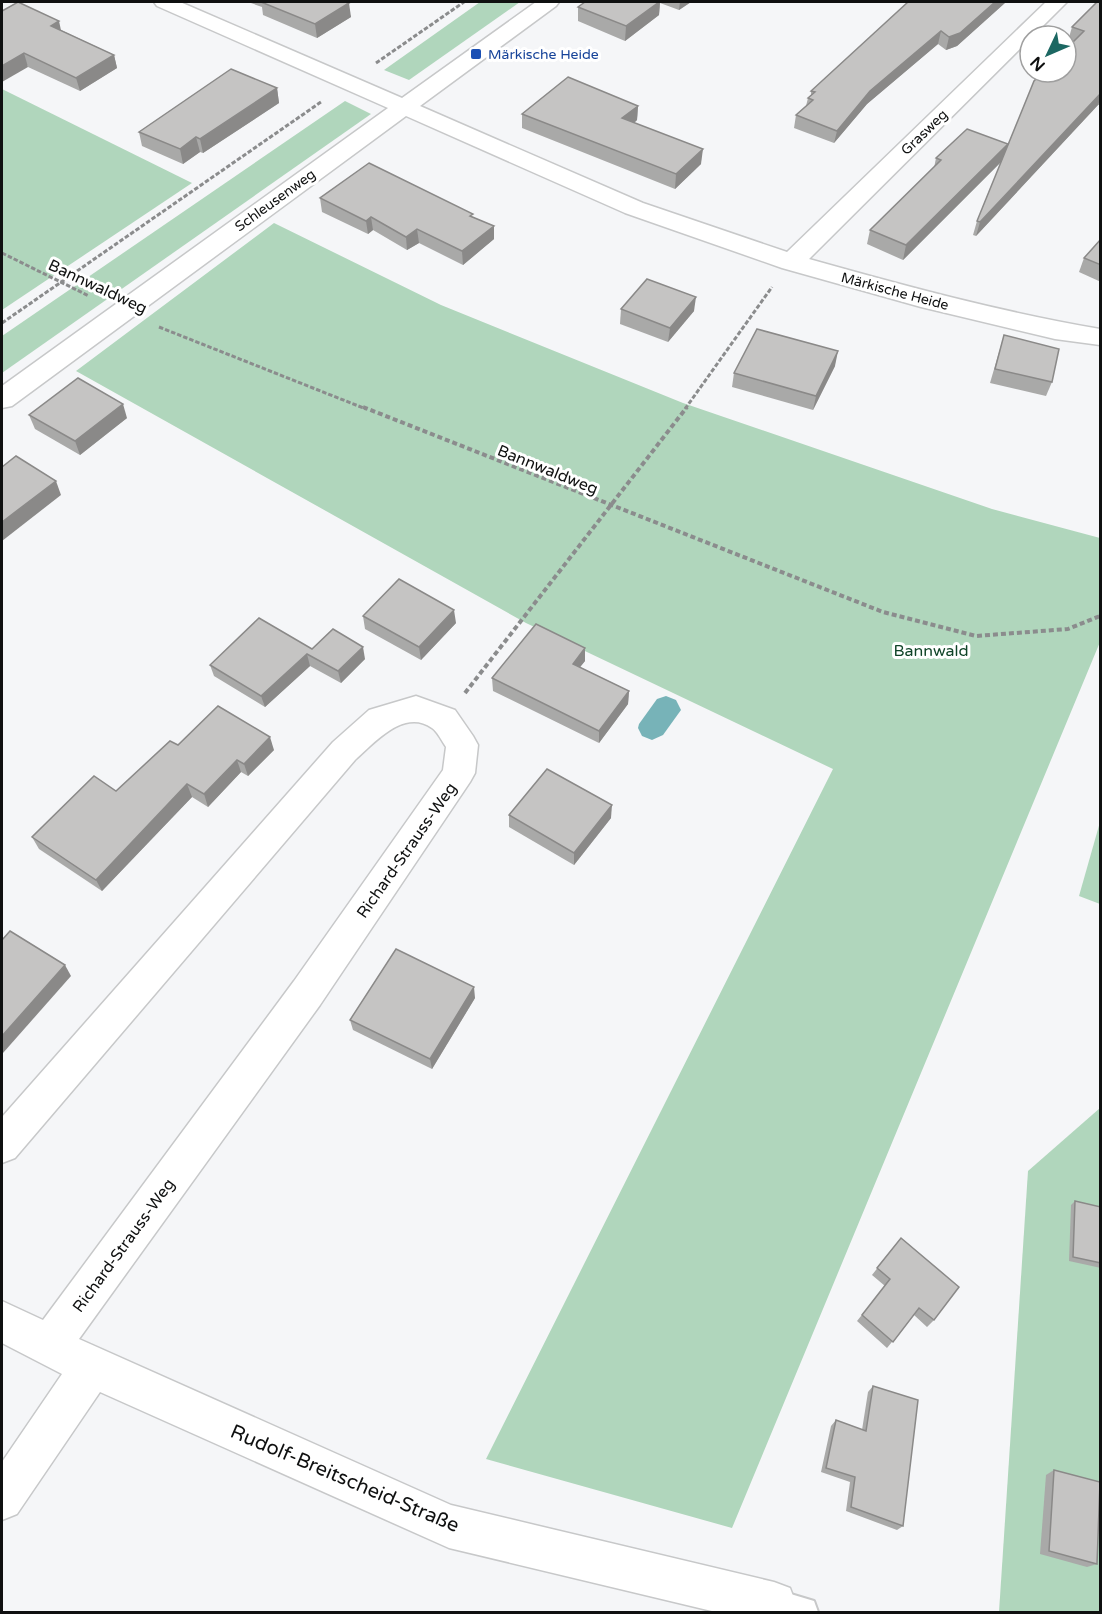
<svg xmlns="http://www.w3.org/2000/svg" width="1102" height="1614" font-family="'Varela Round',sans-serif">
  <rect width="100%" height="100%" fill="#f5f6f8"/>
  <g fill="#b0d6bc">
    <polygon points="480,2 520,2 409,80 384,70"/>
    <polygon points="2,89 192,183 2,310"/>
    <polygon points="345,101 371,114 2,373 2,336"/>
    <polygon points="274,223 441,305 683,403 992,509 1100,538 1100,642 732,1528 486,1459 833,769 526,623 76,371"/>
    <polygon points="1100,822 1100,904 1079,896"/>
    <polygon points="1100,1108 1100,1612 999,1612 1028,1171"/>
  </g>
  <polygon fill="#77b3b8" points="666,696 676,700 681,710 663,735 652,740 642,736 638,728 639,724 657,699"/>
  <g fill="none" stroke-linecap="round" stroke-linejoin="round">
    <defs>
      <polygon id="service" points="774,1589 814,1601 818,1612 754,1612 763,1593"/>
      <g id="minor">
        <path d="M 154,2 L 180,2 L 402,98 L 536,2 L 559,2 L 556,6 L 420,106 L 643,203 L 787,252 L 1046,2 L 1067,2 L 809,259 C 905,286 1001,312 1100,329 L 1100,345 L 1055,339 L 921,307 L 782,268 L 625,213 L 406,116 L 12,406 L 2,408 L 2,386 L 388,108 L 157,6 Z"/>
        <path d="M 416,696 L 455,710 L 473,736 L 478,745 L 475,773 L 470,782 L 320,1005 L 79,1339 L 451,1505 L 774,1582 L 790,1588 L 796,1604 L 793,1612 L 716,1612 L 449,1548 L 100,1392 L 17,1514 L 2,1520 L 2,1462 L 62,1374 L 2,1343 L 2,1301 L 43,1320 L 294,981 L 443,770 L 446,747 C 442,741 437,731 432,728 C 404,708 374,743 355,760 L 15,1158 L 2,1163 L 2,1117 L 333,742 L 369,710 Z"/>
      </g>
    </defs>
    <use href="#service" stroke="#c7c8c9" stroke-width="4"/>
    <use href="#minor" stroke="#c7c8c9" stroke-width="3"/>
    <g stroke="#8b8c8d" stroke-width="3" stroke-dasharray="4.5 2" stroke-linecap="butt">
      <polyline points="376,63 464,2"/>
      <polyline points="2,253 89,296"/>
      <polyline points="2,323 321,102"/>
      <polyline points="159,327 366,409"/>
      <polyline points="685,409 772,287"/>
    </g>
    <g stroke="#8b8c8d" stroke-width="4" stroke-dasharray="5 3" stroke-linecap="butt">
      <polyline points="363,407 883,612 976,636 1068,629 1100,616"/>
      <polyline points="465,693 687,407"/>
    </g>
    <use href="#service" fill="#fff" fill-rule="evenodd"/>
    <use href="#minor" fill="#fff" fill-rule="evenodd"/>
  </g>
  <g fill="#a9a9a8">
    <polygon points="248,2 345,2 351,17 317,38 263,15 262,7"/>
    <polygon points="585,2 691,2 679,10 660,3 659,15 625,41 578,21 578,7"/>
    <polygon points="1006,2 957,46 946,50 938,44 867,104 834,143 794,128 796,115 806,106 808,98 811,95 811,91"/>
    <polygon points="1101,2 1101,105 1098,105 976,236 973,235 977,221 1001,162 903,260 867,244 870,230 934,168 936,158 1008,144 1072,43 1068,41 1072,27"/>
    <polygon points="2,11 61,30 114,55 117,68 80,91 28,67"/>
    <polygon points="277,88 279,103 203,153 200,152 183,164 142,146 139,132"/>
    <polygon points="638,106 637,120 634,123 701,164 675,189 522,128 522,114"/>
    <polygon points="320,198 473,217 494,226 494,239 463,265 419,243 407,250 373,230 368,234 322,212"/>
    <polygon points="1101,239 1101,282 1079,272 1084,258"/>
    <polygon points="621,309 694,311 668,342 620,324"/>
    <polygon points="1004,335 1052,382 1046,396 990,383"/>
    <polygon points="835,366 813,410 732,387 734,373"/>
    <polygon points="29,415 127,418 80,455 35,429"/>
    <polygon points="363,616 456,623 421,660 365,629"/>
    <polygon points="312,649 365,659 341,683 310,666 265,707 214,676 210,665"/>
    <polygon points="585,661 580,667 629,691 628,704 599,743 493,691 492,678"/>
    <polygon points="178,745 274,750 248,776 241,772 208,807 192,797 102,891 39,849 32,837 116,791"/>
    <polygon points="509,815 611,818 574,865 509,827"/>
    <polygon points="475,998 432,1069 353,1030 350,1020"/>
    <polygon points="1075,1201 1101,1207 1101,1268 1069,1261 1071,1205"/>
    <polygon points="901,1238 934,1320 927,1327 914,1315 887,1348 857,1321 885,1286 872,1275"/>
    <polygon points="873,1386 903,1526 897,1530 846,1511 850,1482 821,1472 831,1426 836,1420 862,1430 868,1392"/>
    <polygon points="1054,1470 1097,1564 1087,1567 1040,1554 1046,1475"/>
  </g>
  <g fill="#8a8988">
    <polygon points="659,2 660,2 659,15 625,41 626,26"/>
    <polygon points="680,2 691,2 679,10"/>
    <polygon points="995,2 1006,2 957,46 946,50 949,37"/>
    <polygon points="349,3 351,17 317,38 315,24"/>
    <polygon points="59,21 62,35 51,26"/>
    <polygon points="941,31 938,44 867,104 834,143 837,131 870,91"/>
    <polygon points="24,53 28,67 2,82 2,66"/>
    <polygon points="114,55 117,68 80,91 76,78"/>
    <polygon points="277,88 279,103 203,153 200,139"/>
    <polygon points="1101,93 1101,97 1098,105 976,236 980,222"/>
    <polygon points="638,106 637,120 622,133 622,118"/>
    <polygon points="196,137 200,152 183,164 180,149"/>
    <polygon points="1008,144 1004,159 903,260 906,245"/>
    <polygon points="703,149 701,164 675,189 676,174"/>
    <polygon points="371,217 373,230 368,234 366,221"/>
    <polygon points="494,226 494,239 463,265 462,251"/>
    <polygon points="417,229 419,243 407,250 406,237"/>
    <polygon points="696,297 694,311 668,342 670,328"/>
    <polygon points="838,351 835,366 813,410 816,396"/>
    <polygon points="123,404 127,418 80,455 75,441"/>
    <polygon points="56,481 61,495 2,541 2,522"/>
    <polygon points="454,610 456,623 421,660 419,647"/>
    <polygon points="363,647 365,659 341,683 338,671"/>
    <polygon points="585,648 585,661 572,677 573,664"/>
    <polygon points="307,654 310,666 265,707 261,696"/>
    <polygon points="629,691 628,704 599,743 599,731"/>
    <polygon points="270,737 274,750 248,776 244,764"/>
    <polygon points="237,760 241,772 208,807 204,794"/>
    <polygon points="187,784 192,797 102,891 96,880"/>
    <polygon points="612,805 611,818 574,865 574,853"/>
    <polygon points="65,965 71,976 3,1053 2,1050 2,1036"/>
    <polygon points="474,987 475,998 432,1069 430,1059"/>
  </g>
  <g fill="#c5c4c3" stroke="#8a8988" stroke-width="1.5">
    <polygon points="18,2 59,21 51,26 114,55 76,78 24,53 2,66 2,11"/>
    <polygon points="261,2 345,2 349,3 315,24"/>
    <polygon points="585,2 659,2 626,26 578,7"/>
    <polygon points="908,2 995,2 960,33 949,37 941,31 870,91 837,131 796,115 813,100 808,98 815,92 811,91"/>
    <polygon points="1097,2 1101,2 1101,93 980,222 977,221 1034,81 1043,72 1066,72 1066,49 1084,31 1072,27"/>
    <polygon points="231,69 277,88 200,139 196,137 180,149 139,132"/>
    <polygon points="568,77 638,106 622,118 703,149 676,174 522,114"/>
    <polygon points="967,129 1008,144 906,245 870,230 941,160 936,158"/>
    <polygon points="369,163 473,214 470,216 494,226 462,251 417,229 406,237 371,217 366,221 320,198"/>
    <polygon points="1101,239 1101,265 1084,258"/>
    <polygon points="647,279 696,297 670,328 621,309"/>
    <polygon points="757,329 838,351 816,396 734,373"/>
    <polygon points="1004,335 1059,349 1052,382 995,369"/>
    <polygon points="78,378 123,404 75,441 29,415"/>
    <polygon points="16,456 56,481 2,522 2,467"/>
    <polygon points="399,579 454,610 419,647 363,616"/>
    <polygon points="259,618 312,649 333,629 363,647 338,671 307,654 261,696 210,665"/>
    <polygon points="536,624 585,648 573,664 629,691 599,731 492,678"/>
    <polygon points="218,706 270,737 244,764 237,760 204,794 187,784 96,880 32,837 94,776 116,791 170,741 178,745"/>
    <polygon points="547,769 612,805 574,853 509,815"/>
    <polygon points="10,931 65,965 2,1036 2,940"/>
    <polygon points="396,949 474,987 430,1059 350,1020"/>
    <polygon points="1075,1201 1101,1207 1101,1263 1073,1257"/>
    <polygon points="901,1238 959,1287 934,1320 919,1308 893,1342 862,1315 890,1279 877,1268"/>
    <polygon points="873,1386 918,1400 903,1526 851,1507 855,1477 826,1468 836,1420 866,1431"/>
    <polygon points="1054,1470 1100,1482 1097,1564 1049,1551"/>
  </g>
  <rect fill="#1a4fb4" stroke="#fff" stroke-width="2" x="470" y="48" width="12" height="12" rx="3"/>
  <g text-anchor="middle" stroke-width="6" stroke-linejoin="round" paint-order="stroke">
    <g font-size="14" fill="#164399" stroke="#fff" text-anchor="start">
      <text x="488" y="59">Märkische Heide</text>
    </g>
    <g font-size="14" fill="#0f1010" stroke="#fff">
      <text transform="translate(924 132) rotate(-44)" y="5">Grasweg</text>
      <text transform="translate(275 200) rotate(-36)" y="5">Schleusenweg</text>
      <text transform="translate(895 291) rotate(15)" y="5">Märkische Heide</text>
    </g>
    <g font-size="16" fill="#0f1010" stroke="#fff">
      <text transform="translate(98 286) rotate(25)" y="6">Bannwaldweg</text>
      <text transform="translate(548 469) rotate(22)" y="6">Bannwaldweg</text>
      <text transform="translate(406 850) rotate(-55)" y="6">Richard-Strauss-Weg</text>
      <text transform="translate(123 1245) rotate(-54)" y="6">Richard-Strauss-Weg</text>
    </g>
    <g font-size="16" fill="#104428" stroke="#fff">
      <text x="931" y="656">Bannwald</text>
    </g>
    <g font-size="20" fill="#0f1010" stroke="#fff">
      <text transform="translate(345 1478) rotate(23)" y="7">Rudolf-Breitscheid-Straße</text>
    </g>
  </g>
  <rect width="1102" height="1614" fill="none" stroke="#0f1010" stroke-width="6"/>
  <g transform="translate(1048 54) rotate(226)"><circle r="28" fill="#ffffff" stroke="#9f9f9f" stroke-width="1.5"/>
  <path d="M0-4.5L10 22L0 15L-10 22Z" fill="#1c6762"/>
  <text y="-9" font-size="16" font-weight="bold" text-anchor="middle" fill="#0f1010">N</text>
  </g>
</svg>
